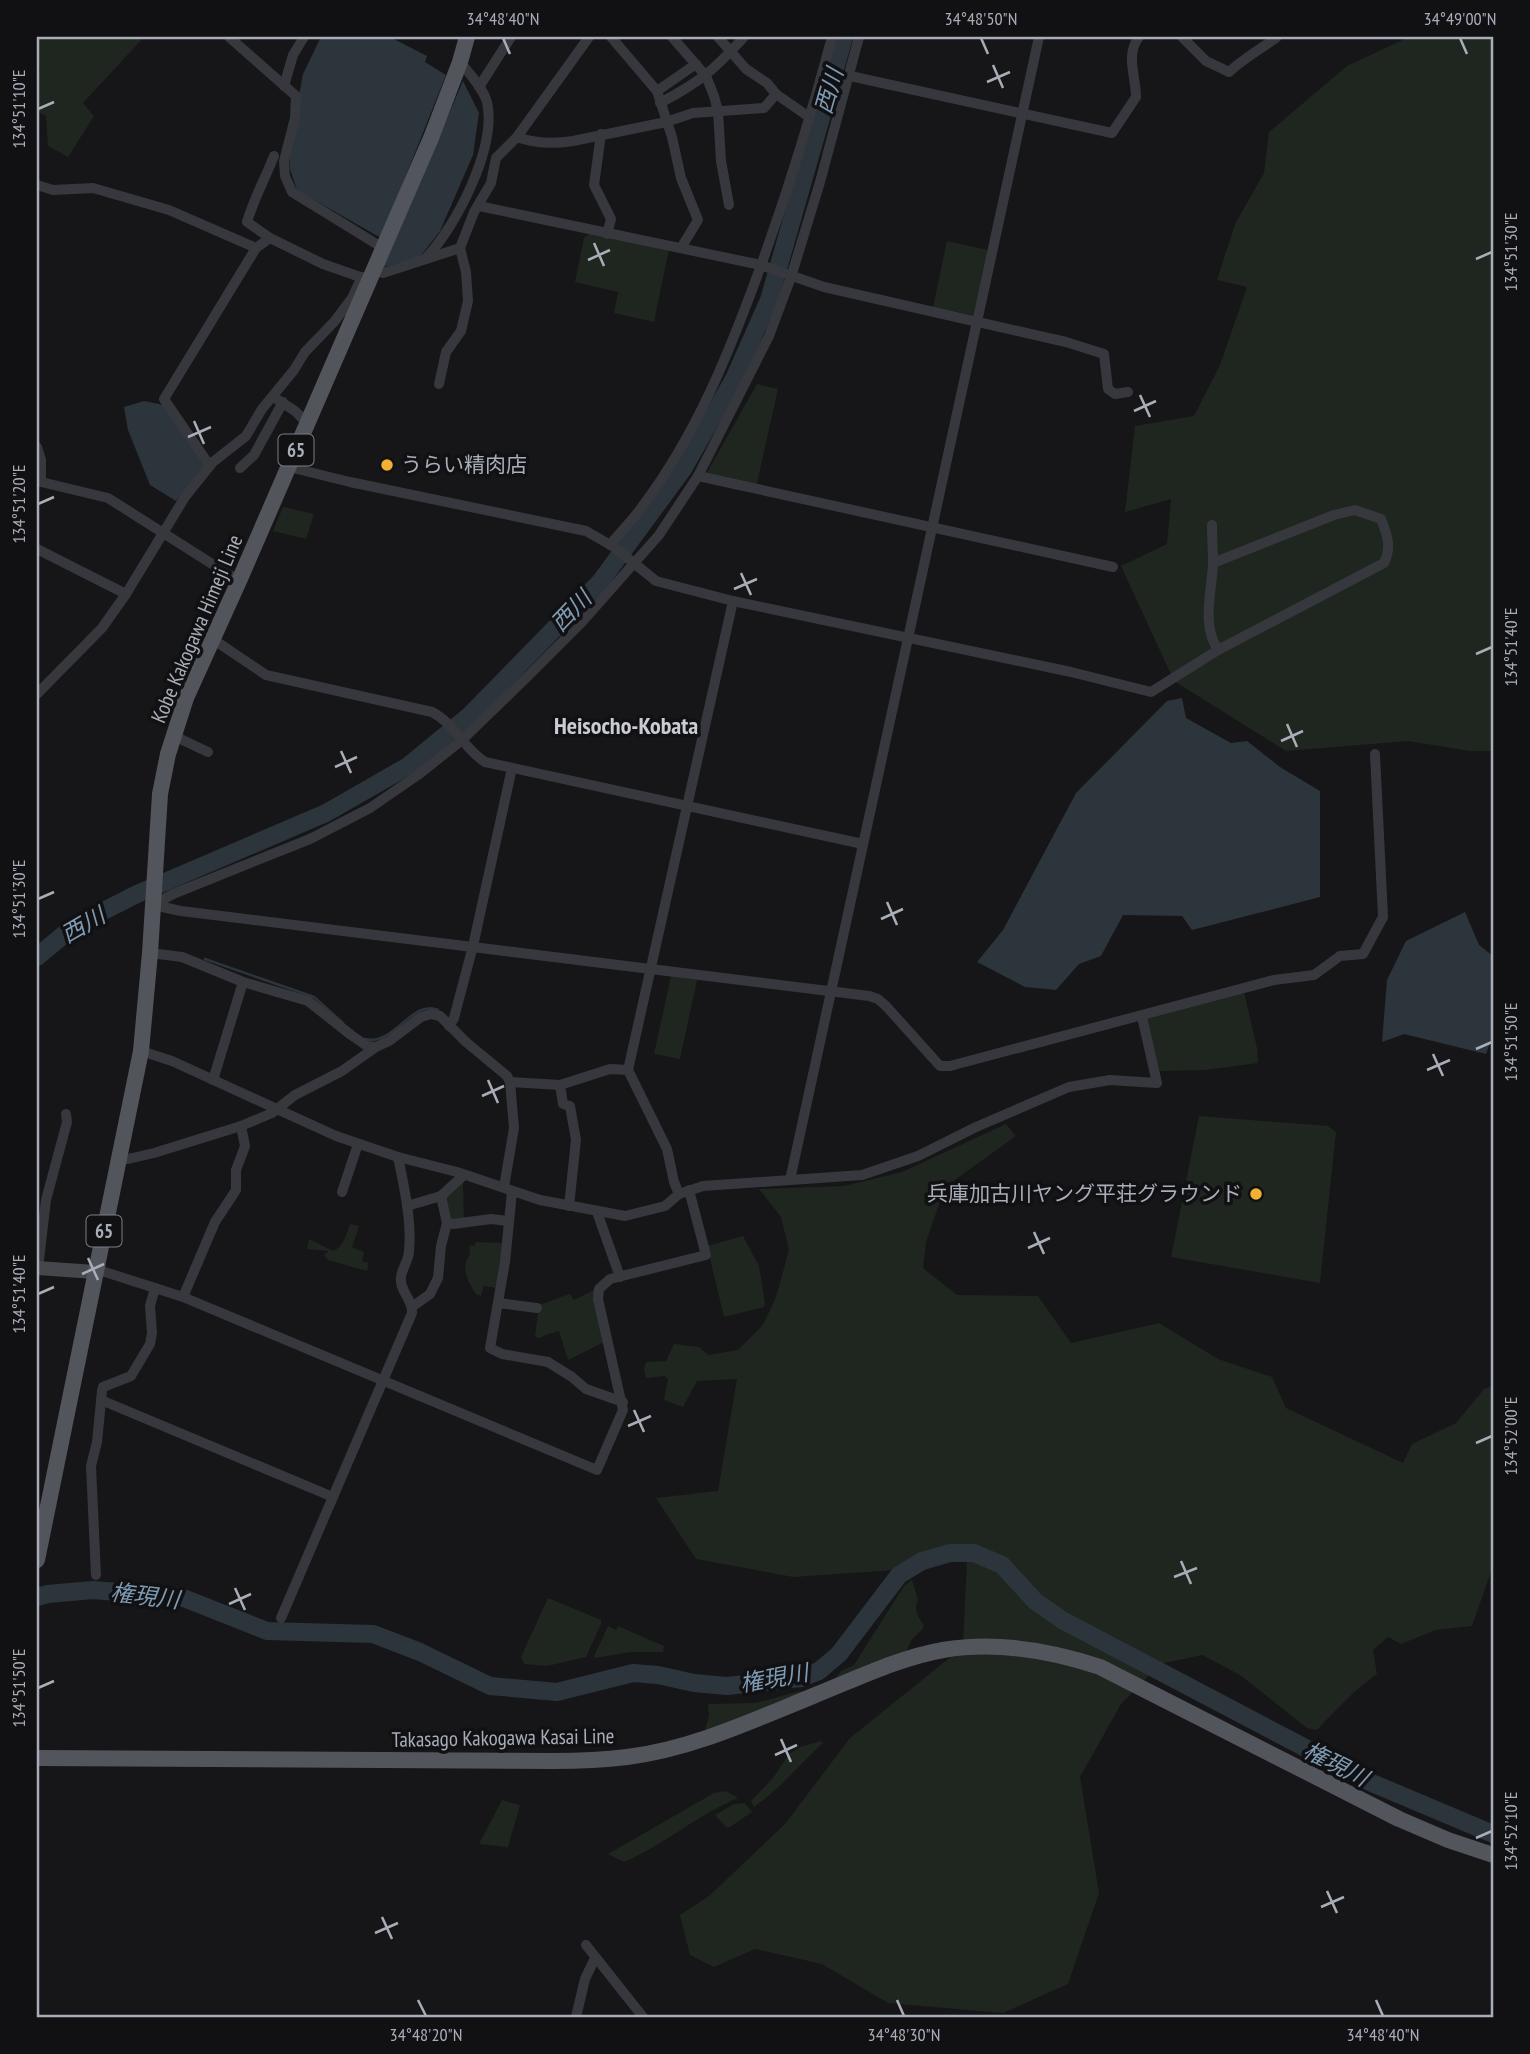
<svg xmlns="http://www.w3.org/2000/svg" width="1530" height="2054" font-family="'PT Sans Narrow','Noto Sans JP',sans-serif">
  <rect width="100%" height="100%" fill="#161618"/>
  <g fill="#1e261f">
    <polygon points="37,37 144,37 83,103 94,116 68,157 48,146 46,116 37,111 37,76 40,70 37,66"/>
    <polygon points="1409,37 1493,37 1493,751 1470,751 1408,741 1286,751 1174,681 1121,566 1167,544 1171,499 1125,512 1135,426 1194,416 1220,365 1247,287 1217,280 1235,224 1264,173 1269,132 1347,66"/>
    <polygon points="590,233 669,249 654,322 614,313 618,292 575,282 584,238"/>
    <polygon points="947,241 988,250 973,315 933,307"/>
    <polygon points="757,384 778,389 757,483 752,486 706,474"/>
    <polygon points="283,507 314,514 306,539 273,531"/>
    <polygon points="671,976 697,980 680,1059 654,1054"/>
    <polygon points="1244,992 1257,1048 1258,1063 1205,1070 1159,1071 1146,1019"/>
    <polygon points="1199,1116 1328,1126 1336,1132 1320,1283 1171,1257"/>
    <path d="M 1006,1124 L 1016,1136 L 945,1187 L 926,1242 L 923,1268 L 957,1295 L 1038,1296 L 1071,1343 L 1159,1323 L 1218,1359 L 1272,1377 L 1286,1408 L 1403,1463 L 1412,1444 L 1456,1423 L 1484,1389 L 1493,1386 L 1493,1566 L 1472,1626 L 1436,1630 L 1401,1644 L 1388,1637 L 1373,1650 L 1377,1674 C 1354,1690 1336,1710 1317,1730 L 1307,1728 L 1240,1675 L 1202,1655 L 1160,1664 L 1121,1704 L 1080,1777 L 1099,1893 L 1068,1984 L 1003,2013 L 888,2003 L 822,1964 L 755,1949 L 714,1967 L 690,1955 L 680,1915 L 709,1896 L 785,1824 L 850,1738 L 963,1647 L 967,1559 L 910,1569 L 793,1577 L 696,1559 L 656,1498 L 718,1491 L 737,1379 L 697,1381 L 683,1407 L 664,1400 L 668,1379 L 665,1376 L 646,1378 L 644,1369 L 646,1362 L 666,1361 L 674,1344 L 699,1347 L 708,1355 L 738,1350 L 763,1325 L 776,1297 L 789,1250 L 781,1217 L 759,1189 L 844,1186 L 902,1172 Z"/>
    <polygon points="463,1181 464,1221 450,1222 444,1197"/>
    <path d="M 350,1224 L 359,1226 L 352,1247 L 364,1252 L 362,1261 L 369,1263 L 367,1271 L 328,1260 L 324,1255 L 329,1251 L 307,1249 L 309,1239 L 333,1251 C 344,1247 346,1234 350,1224 Z"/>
    <polygon points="743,1236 759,1266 765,1304 764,1307 724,1317 707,1246"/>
    <path d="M 476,1242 L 505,1243 L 497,1288 L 484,1286 L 481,1296 L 476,1294 C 468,1282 460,1267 470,1255 L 469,1246 L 475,1245 Z"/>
    <polygon points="594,1290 606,1341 568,1360 559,1331 543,1336 542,1338 535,1337 539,1305 570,1294 574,1300"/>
    <path d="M 912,1580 L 918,1600 C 913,1609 918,1617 924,1625 L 922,1630 L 912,1639 L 905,1654 L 832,1682 L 841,1671 L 854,1665 L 904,1586 Z"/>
    <polygon points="548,1598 601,1620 601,1624 586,1657 547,1666 524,1664 521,1657"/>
    <polygon points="608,1626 616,1630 618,1626 664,1646 663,1652 631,1652 595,1658 594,1656"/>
    <polygon points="800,1691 804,1693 704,1733 709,1716 708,1704 755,1703"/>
    <path d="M 821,1741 L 823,1743 C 799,1765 781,1788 754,1807 L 751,1801 L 773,1778 L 789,1754 L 800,1747 Z"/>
    <path d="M 726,1791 L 738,1798 C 697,1815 664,1845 624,1862 L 608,1854 L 714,1793 Z"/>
    <polygon points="502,1800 520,1805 508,1847 479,1844"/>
    <polygon points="745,1803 752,1812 730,1827 726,1827 715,1815 734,1804"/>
  </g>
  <g fill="#2c353c">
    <polygon points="321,37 390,37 427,56 425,62 446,75 381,238 297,190 290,169 289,151 303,74"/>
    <polygon points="463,81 479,113 473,155 440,231 419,258 383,267"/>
    <polygon points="144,401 164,405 205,467 176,501 150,485 128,430 124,407"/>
    <polygon points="1182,698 1186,718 1231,743 1247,741 1280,767 1320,791 1320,897 1192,930 1182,916 1123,915 1101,956 1079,964 1056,990 1025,987 977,962 1003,930 1076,793 1167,701"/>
    <polygon points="1465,912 1479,945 1493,956 1493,1034 1486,1054 1404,1034 1382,1042 1387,980 1406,941"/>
  </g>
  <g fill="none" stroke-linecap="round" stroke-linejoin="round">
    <g stroke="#2c353c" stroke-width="2.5">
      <polyline points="205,959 314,997 343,1023"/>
      <path d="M 365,1039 C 393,1047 413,998 438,1010"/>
    </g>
    <g stroke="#2c353c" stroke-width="18">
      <polyline points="37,957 74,926 137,894 326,813 408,766 469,716 600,582 683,469 734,379 769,300 844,37"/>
      <polyline points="37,1597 48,1594 93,1590 181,1597 267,1631 373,1634 420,1652 490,1686 557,1692 633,1673 658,1675 694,1683 727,1686 801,1678 819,1671 839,1654 899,1575 922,1561 950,1553 974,1553 1002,1565 1035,1601 1062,1620 1372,1783 1493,1834"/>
    </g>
    <g stroke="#37383d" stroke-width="10">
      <polyline points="229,37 296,96 295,118 284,161 285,176 292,192 383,248"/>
      <polyline points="611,37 657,91 672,137 681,178 698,220 681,248"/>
      <polyline points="672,37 706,76 714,96 718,111 721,161 729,205"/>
      <polyline points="718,37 746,69 767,83 776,94 809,117"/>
      <path d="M 1182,37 L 1206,61 L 1229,72 C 1244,58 1261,49 1277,37"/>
      <path d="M 850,76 L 1112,133 L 1136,97 C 1136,76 1125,55 1139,37"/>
      <polyline points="284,86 293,55 304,37"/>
      <polyline points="479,87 511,37"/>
      <polyline points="657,91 696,64"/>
      <path d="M 660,103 C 700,82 714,70 744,37"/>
      <polyline points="601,134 594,185 611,219 607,234"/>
      <path d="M 517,137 C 536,144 554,144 573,141 L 666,122 L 693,113 L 764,108 L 776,94"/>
      <polyline points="37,185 53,190 93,188 169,210 256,248 270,238 323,264 366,279"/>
      <polyline points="479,206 761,265 824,287 1066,342 1104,354 1108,389 1115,394 1128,392"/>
      <path d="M 270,238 L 247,222 C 254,198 265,179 274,156"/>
      <path d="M 425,259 C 456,227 497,147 487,102 C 483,88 469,73 460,62"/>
      <polyline points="372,270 383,273 460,248 474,212 491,183 496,158 517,137 589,37"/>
      <polyline points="439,384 446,352 461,331 468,301 466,272 460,248"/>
      <polyline points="278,400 295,411 308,424"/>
      <polyline points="37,447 41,460 41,482"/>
      <polyline points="210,466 164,399 256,248"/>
      <path d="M 289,467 L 350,482 L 586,531 L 614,547 L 656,581 L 733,601 L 1071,672 L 1151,692 L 1218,650 L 1384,563 C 1392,547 1387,534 1381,519 L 1355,510 L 1334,515 L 1213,563"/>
      <polyline points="240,468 254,455 283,402"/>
      <polyline points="698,476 1113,567"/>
      <polyline points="37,481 108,498 239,581"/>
      <path d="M 1212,525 C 1212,537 1213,550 1213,563 C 1212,592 1201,624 1218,650"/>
      <path d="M 610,545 C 621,531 634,519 644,504 C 697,433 729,353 759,271 C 787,194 811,116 832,37"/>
      <polyline points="37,549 126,594"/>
      <path d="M 214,640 L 266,675 L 432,712 C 454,723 464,749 485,762 L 863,844"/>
      <polyline points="37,694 102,628 126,594 185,497 213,462 246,436 262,409 294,370 305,352 334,322 352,298 362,277"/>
      <polyline points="174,736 208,752"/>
      <polyline points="153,905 181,911 869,996 878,999 886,1006 940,1066 950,1066 1274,980 1314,975 1340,956 1363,954 1383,917 1375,754"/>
      <polyline points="153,905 173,894 310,839 370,808 418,775 462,740 525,679 582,622 659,535 698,476 769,336 791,277 820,182 859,37"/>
      <polyline points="150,953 182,957 243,982 308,1001 351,1035 367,1046 376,1047 389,1041 421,1017 431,1014 440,1016 466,1042 507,1076 510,1082 560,1085 610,1069 628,1070 667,1149 674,1182 679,1194"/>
      <polyline points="449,1026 454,1018 473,946 512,768"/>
      <polyline points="141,1051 172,1061 336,1136 398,1157 457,1172 540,1200 625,1216 665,1206 679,1194 703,1186 862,1175 918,1156 976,1127 1069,1087 1110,1080 1157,1083 1142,1017"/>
      <polyline points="628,1070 733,601"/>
      <polyline points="213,1080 243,982"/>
      <polyline points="560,1085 563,1104 570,1106 576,1140 569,1206"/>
      <polyline points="120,1159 128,1159 154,1153 241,1126 272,1113 295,1095 342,1071 376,1047"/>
      <polyline points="790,1180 1039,37"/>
      <polyline points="504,1187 514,1128 510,1082"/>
      <polyline points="342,1192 358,1144"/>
      <polyline points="512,1192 505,1262 490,1348 502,1354 548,1362 572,1377 586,1389 623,1402"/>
      <polyline points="407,1206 441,1196 464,1175"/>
      <polyline points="597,1212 620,1277"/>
      <polyline points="447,1223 453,1224 491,1219 508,1221"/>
      <polyline points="38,1268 46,1200 67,1122 66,1114"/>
      <polyline points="95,1272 105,1272 183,1297 597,1470 623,1410 598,1299 599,1289 610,1279 706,1255 689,1190"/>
      <polyline points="183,1297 215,1222 236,1190 236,1170 245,1146 241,1126"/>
      <polyline points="498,1303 537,1308"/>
      <polyline points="412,1307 430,1294 438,1278 441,1246 447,1223 441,1196"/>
      <polyline points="101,1400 333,1497"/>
      <polyline points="96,1575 91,1466 97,1442 102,1391 103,1387 131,1376 150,1344 152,1333 150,1306 155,1288"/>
      <path d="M 281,1618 L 412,1313 C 413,1299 399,1291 401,1277 C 402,1268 409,1260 409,1251 C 412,1220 404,1187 398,1157"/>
      <polyline points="586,1945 643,2017"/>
      <polyline points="576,2017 585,1979 595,1958"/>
    </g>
    <polyline stroke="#45474d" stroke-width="14" points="37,1268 95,1272"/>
    <g stroke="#53555c" stroke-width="16">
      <polyline points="37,1560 141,1051 150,953 160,794 168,754 186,698 239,581 431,138 460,62 467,37"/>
      <path d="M 37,1758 L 553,1761 C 578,1761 603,1760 627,1757 C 692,1749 754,1720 813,1696 C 856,1679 898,1658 943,1650 C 997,1641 1049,1650 1100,1667 L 1399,1819 L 1448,1840 L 1493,1855"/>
    </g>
  </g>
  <path fill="none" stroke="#a8adb8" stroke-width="2.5" d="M 503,38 L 510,54M 981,38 L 988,54M 1460,38 L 1467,54M 993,65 L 1003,88M 987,82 L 1010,72M 38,109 L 54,102M 594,243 L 604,266M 1476,259 L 1492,252M 588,260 L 610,250M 1140,395 L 1150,417M 1134,411 L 1156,401M 194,421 L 204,444M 188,437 L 211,427M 38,504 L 54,497M 741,573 L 751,595M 734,589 L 757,579M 1476,654 L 1492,647M 1287,724 L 1297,747M 1281,741 L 1303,731M 341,751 L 351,773M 335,767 L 357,757M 38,899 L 54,892M 887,902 L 897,925M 881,919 L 903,909M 1476,1049 L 1492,1042M 1433,1054 L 1443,1076M 1427,1070 L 1450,1060M 488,1080 L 498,1103M 482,1096 L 504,1086M 1034,1232 L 1044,1254M 1028,1248 L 1050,1238M 88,1258 L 98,1280M 82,1274 L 104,1264M 38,1294 L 54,1287M 634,1410 L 644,1432M 628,1426 L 651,1416M 1476,1443 L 1492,1436M 1181,1561 L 1191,1584M 1174,1577 L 1197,1568M 235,1588 L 245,1610M 229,1604 L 251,1594M 38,1688 L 54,1681M 781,1739 L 791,1762M 775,1755 L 797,1745M 1476,1838 L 1492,1831M 1327,1891 L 1337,1913M 1321,1907 L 1344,1897M 382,1917 L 392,1939M 375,1933 L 398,1923M 418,2000 L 426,2016M 897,2000 L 904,2016M 1376,2000 L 1383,2016"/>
  <g fill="#f2b134" stroke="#111113" stroke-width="2.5">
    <circle cx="387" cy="465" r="7"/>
    <circle cx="1256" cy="1194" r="7"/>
  </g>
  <g text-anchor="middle" stroke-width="7" stroke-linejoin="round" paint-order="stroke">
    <g fill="#111113" stroke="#7b7e86" stroke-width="2">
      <rect x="278.5" y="434.5" width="35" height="31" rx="5"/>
      <rect x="86.5" y="1215.5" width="35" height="31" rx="5"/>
    </g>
    <g font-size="19" font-weight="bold" fill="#a8adb8">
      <text x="296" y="457">65</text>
      <text x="104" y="1238">65</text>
    </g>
    <g font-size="21" fill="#a8adb8" stroke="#111113" text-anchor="start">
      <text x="401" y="472">うらい精肉店</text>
      <text x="1242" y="1201" text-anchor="end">兵庫加古川ヤング平荘グラウンド</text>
    </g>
    <g font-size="21" fill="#a8adb8" stroke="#111113">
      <text transform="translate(197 629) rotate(-67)" y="7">Kobe Kakogawa Himeji Line</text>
      <text transform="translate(503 1738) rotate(-1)" y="7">Takasago Kakogawa Kasai Line</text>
    </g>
    <g font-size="23" font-style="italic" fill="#7f9bb3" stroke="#111113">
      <text transform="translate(829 91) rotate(-74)" y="8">西川</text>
      <text transform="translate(571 611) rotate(-46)" y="8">西川</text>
      <text transform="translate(83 925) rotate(-30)" y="8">西川</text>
      <text transform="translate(145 1596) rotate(7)" y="8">権現川</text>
      <text transform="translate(774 1678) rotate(-10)" y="8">権現川</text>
      <text transform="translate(1336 1764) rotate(27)" y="8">権現川</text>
    </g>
    <g font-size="24" font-weight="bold" fill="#c9ccd4" stroke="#111113">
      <text x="626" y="734">Heisocho-Kobata</text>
    </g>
  </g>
  <rect width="1530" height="2054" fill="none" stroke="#111113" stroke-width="77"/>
  <rect x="38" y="38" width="1454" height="1978" fill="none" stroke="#a8adb8" stroke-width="2.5"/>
  <g font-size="18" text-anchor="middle" fill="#a8adb8">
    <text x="503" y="25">34°48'40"N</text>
    <text x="981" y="25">34°48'50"N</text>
    <text x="1460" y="25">34°49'00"N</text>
    <text transform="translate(19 109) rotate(-90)" y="6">134°51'10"E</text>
    <text transform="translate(1511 252) rotate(-90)" y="6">134°51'30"E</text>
    <text transform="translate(19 504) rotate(-90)" y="6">134°51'20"E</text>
    <text transform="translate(1511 647) rotate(-90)" y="6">134°51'40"E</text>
    <text transform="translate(19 899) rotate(-90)" y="6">134°51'30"E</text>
    <text transform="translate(1511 1042) rotate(-90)" y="6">134°51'50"E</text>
    <text transform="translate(19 1294) rotate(-90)" y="6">134°51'40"E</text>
    <text transform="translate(1511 1436) rotate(-90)" y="6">134°52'00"E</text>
    <text transform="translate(19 1688) rotate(-90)" y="6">134°51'50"E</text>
    <text transform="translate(1511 1831) rotate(-90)" y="6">134°52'10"E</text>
    <text x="426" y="2041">34°48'20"N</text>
    <text x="904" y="2041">34°48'30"N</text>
    <text x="1383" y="2041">34°48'40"N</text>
  </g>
</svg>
